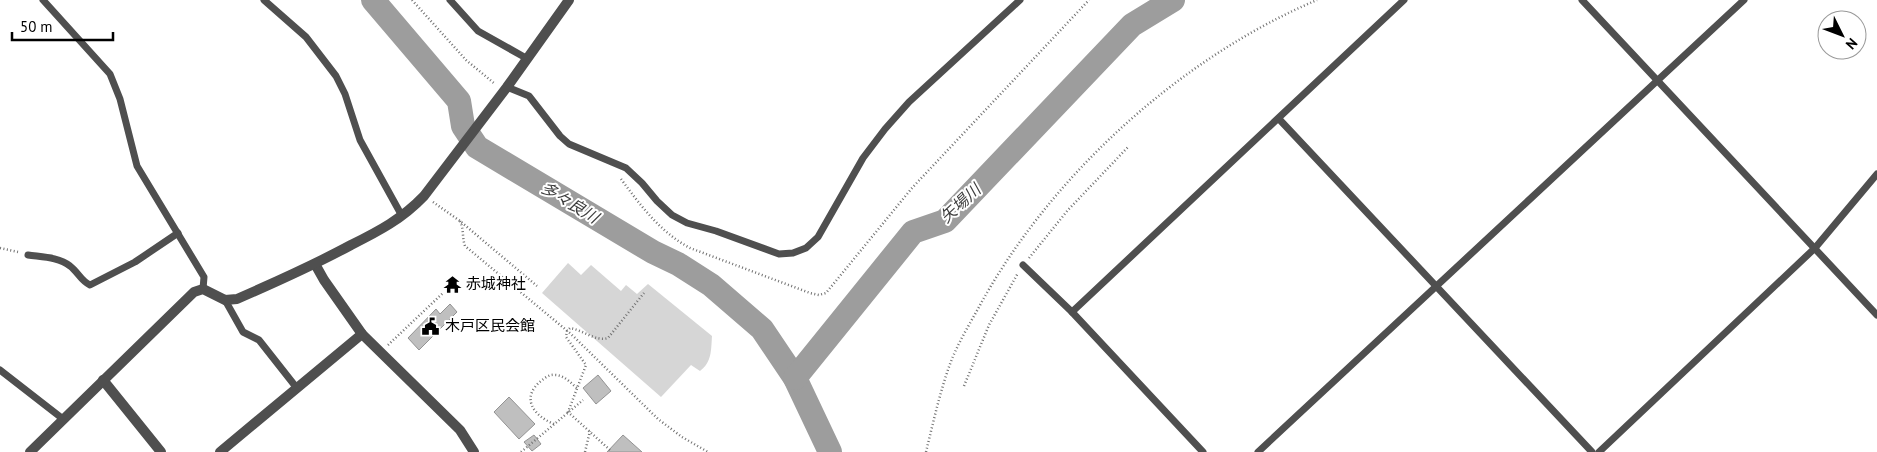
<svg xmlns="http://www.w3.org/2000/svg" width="1877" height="452" font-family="'PT Sans','Noto Sans JP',sans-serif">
  <rect width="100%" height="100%" fill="#fff"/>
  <path fill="#d6d6d6" d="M 568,263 L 581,275 L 591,265 L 621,291 L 626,285 L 637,294 L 648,284 L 712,336 C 711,350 712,362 700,371 L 691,365 L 661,397 L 542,293 Z"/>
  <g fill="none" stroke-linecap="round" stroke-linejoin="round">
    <g stroke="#9d9d9d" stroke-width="24">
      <polyline points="373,0 459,101 463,126 477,147 653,252 678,264 711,285 762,329 795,378 830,452"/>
      <polyline points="795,378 913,232 945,221 1132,25 1173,0"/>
    </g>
  </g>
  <g fill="#bfbfbf" stroke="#939393">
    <polygon points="450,304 457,312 419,350 408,338 436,309 440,314"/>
    <polygon points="598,375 611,391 596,404 583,388"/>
    <polygon points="509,397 535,424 519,439 494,412"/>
    <polygon points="534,435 541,444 532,451 524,442"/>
    <polygon points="623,435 642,452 607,452"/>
  </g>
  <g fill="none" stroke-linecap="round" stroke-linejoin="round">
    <g stroke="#717171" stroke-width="2.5" stroke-dasharray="1 2.5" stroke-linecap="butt">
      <polyline points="412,0 466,60 495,84"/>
      <path d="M 621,179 C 641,206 660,232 690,248 L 810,293 L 819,295 L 826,293 L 912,188 L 1089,0"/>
      <polyline points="433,202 460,221 537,286"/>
      <path d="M 460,221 C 464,229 462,238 465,246 L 571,334 L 658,419 L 682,437 L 708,452"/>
      <polyline points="0,248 18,252"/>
      <polyline points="1029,258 1068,210 1129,146"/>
      <polyline points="388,345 443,293"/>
      <polyline points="964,386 989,325 1018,273"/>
      <path d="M 554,424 C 534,416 520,398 541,381 C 545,378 549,374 555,375 C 564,375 571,383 578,389"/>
      <path d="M 610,450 L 568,412 L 586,365 L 566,337 L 567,331 L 570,328 C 583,330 596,342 608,338 L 644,293"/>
      <polyline points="521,452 583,400"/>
      <polyline points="585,452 590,431"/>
      <path d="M 926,452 C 933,423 940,392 950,364 C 957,345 969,325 979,307 C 1050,176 1180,58 1317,0"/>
    </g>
    <g stroke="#4f4f4f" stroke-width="7">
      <polyline points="43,0 110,74 120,99 137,166 204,277 203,289"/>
      <polyline points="264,0 306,37 336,76 345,94 360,140 402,216"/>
      <polyline points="450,0 478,31 526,58"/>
      <polyline points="1582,0 1877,315"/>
      <polyline points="507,87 529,96 560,136 569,144 626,168 642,183 657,201 672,215 687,223 716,231 779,254 793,253 806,248 818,237 863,158 885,129 909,102 1020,0"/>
      <polyline points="1279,119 1592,452"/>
      <path d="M 28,255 C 41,257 59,257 70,266 C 78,272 81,281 90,285 L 135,262 L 178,233"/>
      <polyline points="1023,265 1072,312 1203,452"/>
      <polyline points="225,300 243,332 259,340 296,387"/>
      <polyline points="1072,312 1404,0"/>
      <polyline points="0,370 63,419"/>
      <polyline points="1258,452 1744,0"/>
      <polyline points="1599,452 1815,248 1877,174"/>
    </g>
    <g stroke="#4f4f4f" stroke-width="10">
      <polyline points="315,264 324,280 362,334 460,430 474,452"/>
      <polyline points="103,380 161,452"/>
      <path d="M 30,452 L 194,292 L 203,289 L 225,300 L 237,299 C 276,282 314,265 351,245 C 379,231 402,219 424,196 L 507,87 L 569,0"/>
      <polyline points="220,452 362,334"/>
    </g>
  </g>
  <defs>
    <symbol id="temple-bare" viewBox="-9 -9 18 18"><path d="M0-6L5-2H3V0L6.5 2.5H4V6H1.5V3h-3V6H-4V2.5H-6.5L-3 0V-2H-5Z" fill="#000" stroke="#fff" stroke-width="2.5" paint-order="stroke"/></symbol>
    <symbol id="civic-bare" viewBox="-9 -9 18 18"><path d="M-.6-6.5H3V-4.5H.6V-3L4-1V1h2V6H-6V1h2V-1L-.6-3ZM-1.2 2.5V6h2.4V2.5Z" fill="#000" stroke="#fff" stroke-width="2.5" paint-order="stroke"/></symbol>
  </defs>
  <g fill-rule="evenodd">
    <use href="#temple-bare" x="440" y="272" width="25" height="25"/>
    <use href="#civic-bare" x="418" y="314" width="25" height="25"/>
  </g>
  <g text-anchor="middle" stroke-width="4" stroke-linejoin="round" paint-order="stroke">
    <g font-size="15" fill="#000" stroke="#fff" text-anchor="start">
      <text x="466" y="289">赤城神社</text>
      <text x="445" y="331">木戸区民会館</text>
    </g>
    <g font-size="16" font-style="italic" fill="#3e3e3e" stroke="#fff">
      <text transform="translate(570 202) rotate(31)" y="6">多々良川</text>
      <text transform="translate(960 203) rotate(-43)" y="6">矢場川</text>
    </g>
  </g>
  <g transform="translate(1842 35) rotate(132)"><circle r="24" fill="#ffffff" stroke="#999999"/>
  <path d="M0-4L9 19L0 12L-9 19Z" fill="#000000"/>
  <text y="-8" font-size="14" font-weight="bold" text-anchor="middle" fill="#000000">N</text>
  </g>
  <path d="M12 32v8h101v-8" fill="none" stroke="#000000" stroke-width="2.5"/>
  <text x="20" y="32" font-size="15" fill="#000000" stroke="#ffffff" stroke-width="4" paint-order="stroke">50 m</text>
</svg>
